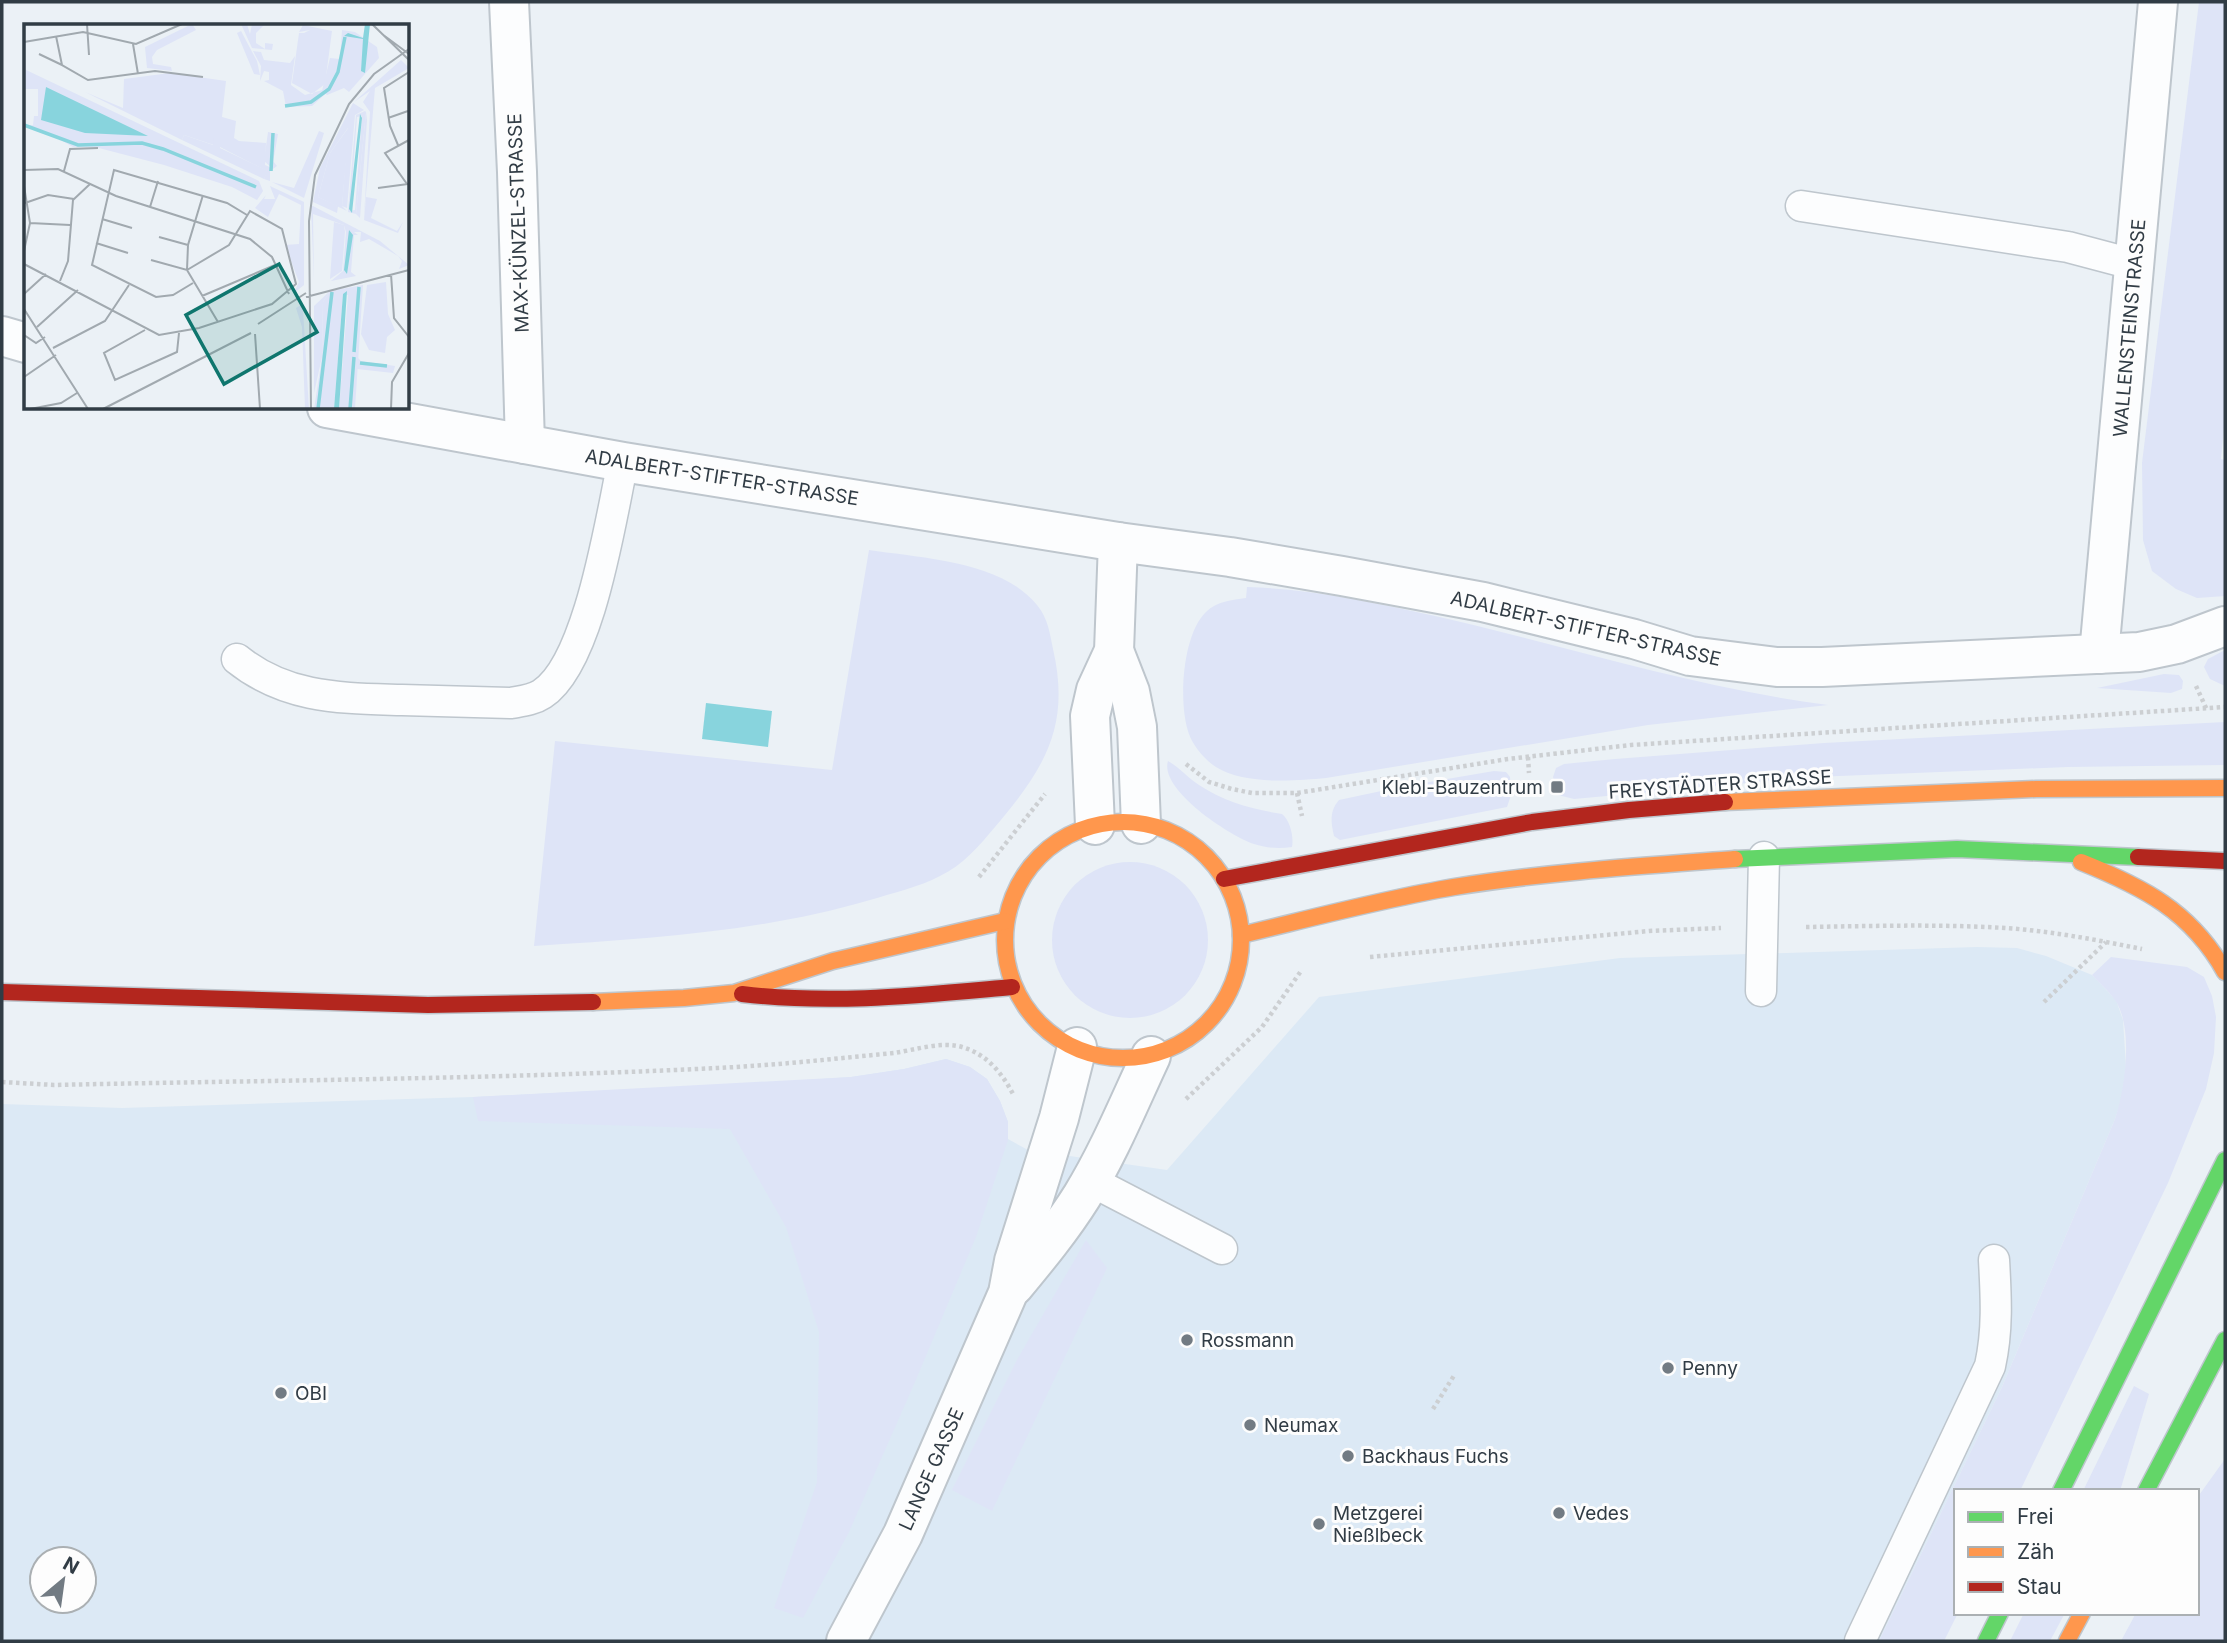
<svg xmlns="http://www.w3.org/2000/svg" width="2227" height="1643" font-family="Inter,sans-serif">
  <rect width="100%" height="100%" fill="#ebf1f6"/>
  <path fill="#dce9f5" fill-rule="evenodd" d="M 1977,947 L 2017,948 L 2046,956 L 2092,975 L 2116,1000 L 2123,1020 L 2126,1067 L 2123,1095 L 2115,1119 L 2002,1387 L 1879,1641 L 2,1641 L 2,1104 L 122,1108 L 473,1097 L 745,1084 L 851,1077 L 904,1069 L 946,1059 L 970,1067 L 987,1079 L 1000,1101 L 1008,1122 L 1008,1139 L 1028,1150 L 1167,1170 L 1319,997 L 1620,958 ZM 42,1559 L 84,1559 L 84,1601 L 42,1601 Z"/>
  <g fill="#dee4f7">
    <polygon points="2199,2 2225,2 2225,417 2221,459 2225,460 2225,596 2197,598 2176,589 2152,571 2143,540 2142,463"/>
    <path d="M 869,550 C 921,558 1002,561 1037,605 C 1048,618 1050,634 1053,649 C 1071,727 1044,769 995,827 C 979,846 963,865 940,876 C 919,887 893,893 870,900 C 761,932 647,939 534,946 L 555,741 L 832,770 Z"/>
    <path d="M 1247,587 C 1311,589 1372,602 1435,616 C 1566,646 1695,688 1828,705 L 1648,725 L 1326,778 C 1294,781 1245,785 1216,767 C 1205,760 1193,746 1189,734 C 1178,704 1182,635 1206,612 C 1217,601 1232,600 1246,598 Z"/>
    <polygon points="2225,650 2225,686 2210,679 2204,667 2208,659"/>
    <polygon points="2164,674 2179,675 2183,681 2182,689 2171,693 2097,688"/>
    <polygon points="2225,722 2225,765 2068,767 1814,777 1574,799 1558,795 1553,777 1556,768 1564,764 1615,759 1824,743"/>
    <path d="M 1168,761 C 1179,767 1188,778 1199,785 C 1225,802 1251,809 1282,814 C 1290,820 1294,837 1292,847 C 1279,849 1266,848 1254,844 C 1230,836 1159,790 1168,761 Z"/>
    <path d="M 1494,771 L 1506,772 L 1510,777 L 1511,795 L 1507,807 L 1340,840 L 1334,836 C 1331,823 1329,811 1339,800 L 1400,787 Z"/>
    <circle cx="1130" cy="940" r="78"/>
    <path d="M 2111,957 L 2187,967 L 2204,977 L 2212,996 L 2216,1017 L 2214,1053 L 2206,1089 L 2168,1183 L 2020,1491 L 1956,1491 L 1956,1613 L 1958,1613 L 1944,1641 L 1879,1641 L 2002,1387 L 2115,1119 C 2125,1089 2134,1028 2115,1000 C 2109,991 2099,983 2092,975 Z"/>
    <polygon points="946,1059 970,1067 987,1079 1000,1101 1008,1122 1008,1140 976,1237 915,1382 849,1532 803,1618 774,1608 817,1482 819,1332 786,1227 730,1129 478,1121 473,1097 851,1077 904,1069"/>
    <polygon points="1086,1240 1107,1268 992,1511 952,1490 1018,1358"/>
    <polygon points="2134,1386 2149,1394 2120,1491 2083,1491"/>
    <polygon points="2225,1459 2225,1641 2121,1641 2136,1613 2197,1613 2197,1498"/>
    <polygon points="2024,1613 2065,1613 2050,1641 2010,1641"/>
  </g>
  <polygon fill="#88d4dd" points="706,703 772,711 768,747 702,739"/>
  <g fill="none" stroke-linecap="round" stroke-linejoin="round">
    <defs>
      <g id="lane">
        <polyline points="1801,206 2068,247 2136,265"/>
        <path d="M 237,659 C 287,699 341,698 402,700 C 439,701 475,702 511,703 C 522,701 533,700 542,694 C 590,663 611,516 623,462"/>
        <polyline points="1761,991 1764,857"/>
        <polyline points="1091,1181 1222,1249"/>
        <path d="M 1860,1641 L 1990,1366 C 1998,1330 1996,1296 1994,1260"/>
      </g>
      <g id="street">
        <polyline points="509,2 517,172 525,444"/>
        <polyline points="2,336 26,343"/>
        <polyline points="327,408 623,462 1118,542 1230,557 1342,576 1483,602 1634,639 1690,656 1777,667 1822,667 2139,652 2177,644 2225,626"/>
        <polyline points="1114,651 1130,692 1137,727 1141,824"/>
        <polyline points="2099,654 2158,2"/>
        <polyline points="1095,825 1090,716 1096,690 1114,651 1118,542"/>
        <path d="M 1014,1286 C 1038,1257 1062,1228 1082,1196 C 1109,1152 1129,1103 1151,1056"/>
        <polyline points="846,1641 903,1534 1008,1293 1014,1261 1059,1118 1077,1047"/>
      </g>
      <g id="fast">
        <polyline points="1735,859 1957,849 2138,857"/>
        <polyline points="2061,1491 2225,1160"/>
        <polyline points="2146,1491 2225,1340"/>
        <polyline points="1986,1641 2000,1613"/>
      </g>
      <g id="slow">
        <polyline points="1725,802 2036,789 2225,788"/>
        <circle cx="1123" cy="940" r="118"/>
        <path d="M 2081,862 C 2143,887 2191,911 2225,972"/>
        <path d="M 1241,935 C 1312,918 1383,899 1454,887 C 1547,872 1642,866 1735,859"/>
        <polyline points="593,1002 684,998 734,993 833,961 1005,921"/>
        <polyline points="2067,1641 2082,1613"/>
      </g>
      <g id="jam">
        <polyline points="2138,857 2225,861"/>
        <polyline points="1224,879 1532,822 1629,810 1725,802"/>
        <polyline points="2,992 428,1005 593,1002"/>
        <path d="M 742,994 C 833,1005 922,995 1012,987"/>
      </g>
    </defs>
    <use href="#lane" stroke="#bec6cd" stroke-width="33"/>
    <use href="#street" stroke="#bec6cd" stroke-width="42"/>
    <use href="#fast" stroke="#bec6cd" stroke-width="19"/>
    <use href="#slow" stroke="#bec6cd" stroke-width="19"/>
    <use href="#jam" stroke="#bec6cd" stroke-width="19"/>
    <g stroke="#cccfd2" stroke-width="4.5" stroke-dasharray="3.5 3.5" stroke-linecap="butt">
      <polyline points="2196,686 2207,710"/>
      <polyline points="1528,757 1529,773"/>
      <polyline points="1186,764 1209,782 1232,789 1252,793 1297,793 1508,759 1631,745 2225,707"/>
      <polyline points="1297,793 1302,816"/>
      <polyline points="979,877 1045,794"/>
      <path d="M 1806,927 C 1872,926 1939,924 2005,928 C 2051,931 2097,940 2142,949"/>
      <polyline points="1370,957 1649,931 1721,928"/>
      <polyline points="2044,1002 2106,942"/>
      <path d="M 2,1082 L 54,1085 C 281,1080 509,1079 736,1067 C 788,1064 841,1058 894,1053 C 915,1050 941,1041 962,1047 C 987,1054 1003,1074 1014,1096"/>
      <polyline points="1186,1099 1262,1027 1301,971"/>
      <polyline points="1433,1409 1455,1374"/>
    </g>
    <use href="#lane" stroke="#fcfdfe" stroke-width="30"/>
    <use href="#street" stroke="#fcfdfe" stroke-width="38"/>
    <use href="#fast" stroke="#63d668" stroke-width="16"/>
    <use href="#slow" stroke="#ff974d" stroke-width="16"/>
    <use href="#jam" stroke="#b3261e" stroke-width="16"/>
  </g>
  <g fill="#727b83" stroke="#fdfdfd" stroke-width="2.5">
    <rect x="1550" y="780" width="14" height="14" rx="3.5"/>
    <circle cx="1187" cy="1340" r="7"/>
    <circle cx="1668" cy="1368" r="7"/>
    <circle cx="281" cy="1393" r="7"/>
    <circle cx="1250" cy="1425" r="7"/>
    <circle cx="1348" cy="1456" r="7"/>
    <circle cx="1559" cy="1513" r="7"/>
    <circle cx="1319" cy="1524" r="7"/>
  </g>
  <g text-anchor="middle" stroke-width="6" stroke-linejoin="round" paint-order="stroke">
    <g font-size="19" fill="#313c45" stroke="#fdfdfd">
      <text transform="translate(518 223) rotate(-92)" y="7">MAX-KÜNZEL-STRASSE</text>
      <text transform="translate(2129 328) rotate(-85)" y="7">WALLENSTEINSTRASSE</text>
      <text transform="translate(722 477) rotate(9)" y="7">ADALBERT-STIFTER-STRASSE</text>
      <text transform="translate(1586 628) rotate(13)" y="7">ADALBERT-STIFTER-STRASSE</text>
      <text transform="translate(1720 784) rotate(-4)" y="7">FREYSTÄDTER STRASSE</text>
      <text transform="translate(931 1469) rotate(-66)" y="7">LANGE GASSE</text>
    </g>
    <g font-size="19" fill="#313c45" stroke="#fdfdfd" text-anchor="start">
      <text x="1543" y="794" text-anchor="end">Klebl-Bauzentrum</text>
      <text x="1201" y="1347">Rossmann</text>
      <text x="1682" y="1375">Penny</text>
      <text x="295" y="1400">OBI</text>
      <text x="1264" y="1432">Neumax</text>
      <text x="1362" y="1463">Backhaus Fuchs</text>
      <text x="1333" y="1520">Metzgerei<tspan x="1333" dy="22">Nießlbeck</tspan></text>
      <text x="1573" y="1520">Vedes</text>
    </g>
  </g>
  <g transform="translate(24 24)">
    <rect width="385" height="385" fill="#ebf1f6"/>
    <path d="M 168,0 L 172,6 L 133,26 L 128,33 L 129,40 L 147,43 L 148,47 L 123,44 L 121,23 ZM 217,0 L 223,0 L 226,10 L 228,0 L 241,0 L 232,9 L 232,19 L 241,25 L 241,19 L 249,20 L 248,26 L 228,24 ZM 279,1 L 308,7 L 301,60 L 288,70 L 268,59 L 275,9 L 280,9 L 286,6 L 275,8 ZM 217,7 L 233,37 L 236,51 L 230,50 L 213,9 ZM 229,27 L 237,28 L 240,36 L 266,39 L 271,32 L 267,61 L 281,71 L 309,63 L 288,82 L 262,83 L 259,67 L 240,57 L 245,56 L 245,48 L 240,47 L 236,57 L 237,42 ZM 146,49 L 202,57 L 198,93 L 212,97 L 210,114 L 215,117 L 242,119 L 241,141 L 248,144 L 249,137 L 253,142 L 246,147 L 246,157 L 240,155 L 243,147 L 196,123 L 160,111 L 158,116 L 61,68 L 99,84 L 100,55 ZM 341,87 L 342,88 L 332,190 L 324,188 L 332,91 ZM 338,92 L 331,186 L 326,187 L 333,93 ZM 325,103 L 318,182 L 323,187 L 294,173 L 306,129 ZM 246,162 L 280,178 L 280,261 L 270,269 L 275,258 L 261,221 L 275,220 L 277,181 L 255,170 L 244,193 L 231,184 L 242,171 L 240,175 L 251,175 ZM 342,173 L 353,175 L 347,194 L 373,207 L 379,198 L 374,209 L 340,196 ZM 287,181 L 356,217 L 385,241 L 375,245 L 378,237 L 374,232 L 345,215 L 336,218 L 337,208 L 330,208 L 334,211 L 330,211 L 327,248 L 332,252 L 307,257 L 319,247 L 322,208 L 320,201 L 289,190 L 290,258 ZM 362,258 L 364,290 L 371,306 L 363,313 L 361,329 L 345,326 L 337,310 L 343,261 ZM 306,267 L 299,278 L 298,333 L 290,369 L 290,282 ZM 277,281 L 279,286 L 285,385 L 281,385 L 278,303 L 272,284 ZM 334,334 L 337,337 L 371,342 L 369,349 L 333,345 Z" fill="#dee4f7" fill-rule="evenodd"/>
    <path d="M 318,6 L 331,8 L 353,23 L 355,34 L 325,68 L 320,64 L 303,71 L 298,67 L 306,34 L 316,35 ZM 377,36 L 385,44 L 351,64 L 340,194 L 346,88 L 339,78 L 346,67 L 330,78 ZM 0,45 L 235,157 L 239,167 L 233,176 L 208,163 L 140,141 L 71,123 L 49,123 L 21,107 L 0,102 L 9,101 L 10,92 L 14,92 L 14,65 L 0,65 ZM 329,79 L 340,86 L 331,91 L 323,184 L 318,182 L 324,104 L 306,129 L 294,173 L 314,182 L 313,189 L 289,178 L 296,144 ZM 342,88 L 343,96 L 336,194 L 332,190 ZM 295,107 L 300,109 L 280,174 L 248,158 L 270,164 ZM 244,108 L 254,110 L 248,144 L 240,137 ZM 160,111 L 189,121 L 190,114 L 196,114 L 196,124 L 244,147 L 240,155 L 158,116 ZM 310,198 L 320,201 L 321,208 L 318,247 L 306,255 ZM 339,261 L 331,385 L 315,385 L 324,271 L 319,270 L 310,385 L 290,385 L 298,333 L 299,278 L 306,267 Z" fill="#dee4f7"/>
    <path d="M 341,0 L 346,0 L 341,49 L 337,47 L 339,15 L 320,12 L 324,9 L 339,14 ZM 22,63 L 124,112 L 61,109 L 17,96 ZM 336,90 L 338,94 L 328,189 L 325,185 ZM 325,206 L 329,211 L 323,250 L 320,246 ZM 323,267 L 315,385 L 310,385 L 319,270 Z" fill="#88d4dd"/>
    <path fill="none" stroke="#88d4dd" stroke-width="3.5" d="M 261,82 L 287,78 L 305,65 L 314,48 L 321,13M 0,101 L 54,121 L 118,119 L 139,125 L 232,163M 247,147 L 249,109M 330,328 L 335,263M 336,339 L 363,342M 294,385 L 308,268M 326,385 L 330,333"/>
    <path fill="none" stroke="#a1a9af" stroke-width="2" d="M 63,0 L 65,31M 348,0 L 385,36M 358,10 L 385,30M 32,12 L 38,41 L 64,56 L 131,47 L 179,53M 0,18 L 59,8 L 112,20 L 158,0M 109,20 L 114,50M 15,30 L 38,41M 364,94 L 384,87M 374,121 L 366,102 L 360,64 L 385,48M 0,146 L 34,145 L 92,172 L 226,215 L 248,233 L 265,270M 40,147 L 46,125 L 74,124M 383,160 L 361,129 L 385,116M 0,162 L 6,199 L 0,227M 354,164 L 384,160M 179,171 L 164,221 L 163,246 L 194,298M 1,179 L 24,171 L 50,175M 126,183 L 134,157M 78,195 L 108,204M 6,199 L 46,201M 135,213 L 164,221M 72,219 L 104,229M 0,240 L 135,311 L 175,304 L 248,280 L 272,260 L 258,205 L 226,187 L 205,221 L 163,246 L 127,236M 367,250 L 370,294 L 385,313M 36,257 L 44,237 L 49,176 L 66,160M 169,259 L 149,271 L 132,273 L 68,241 L 90,146 L 203,179 L 223,191M 0,270 L 22,250M 178,272 L 251,241M 282,273 L 385,246M 0,285 L 64,385M 234,300 L 282,269M 13,303 L 54,266M 121,306 L 80,329 L 91,356 L 153,328 L 155,309M 231,310 L 236,385M 0,311 L 12,319 L 21,313M 29,324 L 81,297 L 105,261M 0,353 L 32,331M 6,385 L 37,379 L 53,369M 79,385 L 227,309M 287,385 L 285,197 L 291,151 L 325,80 L 350,50 L 385,25M 367,385 L 368,358 L 385,329"/>
    <path fill="#0f766e" fill-opacity="0.15" stroke="#0f766e" stroke-width="3.5" d="M 255,240 L 293,308 L 200,360 L 162,291 Z"/>
    <rect width="385" height="385" fill="none" stroke="#313c45" stroke-width="3.5"/>
  </g>
  <rect width="2227" height="1643" fill="none" stroke="#313c45" stroke-width="7"/>
  <rect x="1954" y="1489" width="245" height="126" fill="#fdfdfd" stroke="#abb0b3" stroke-width="2"/>
  <rect x="1968" y="1512" width="35" height="10" fill="#63d668" stroke="#abb0b3" stroke-width="2"/>
  <text x="2017" y="1524" font-size="21" fill="#313c45">Frei</text>
  <rect x="1968" y="1547" width="35" height="10" fill="#ff974d" stroke="#abb0b3" stroke-width="2"/>
  <text x="2017" y="1559" font-size="21" fill="#313c45">Zäh</text>
  <rect x="1968" y="1582" width="35" height="10" fill="#b3261e" stroke="#abb0b3" stroke-width="2"/>
  <text x="2017" y="1594" font-size="21" fill="#313c45">Stau</text>
  <g transform="translate(63 1580) rotate(29)"><circle r="33" fill="#fdfdfd" stroke="#abb0b3" stroke-width="2"/>
  <path d="M0-5L12 26L0 18L-12 26Z" fill="#727b83"/>
  <text y="-10" font-size="19" font-weight="bold" text-anchor="middle" fill="#313c45">N</text>
  </g>
</svg>
